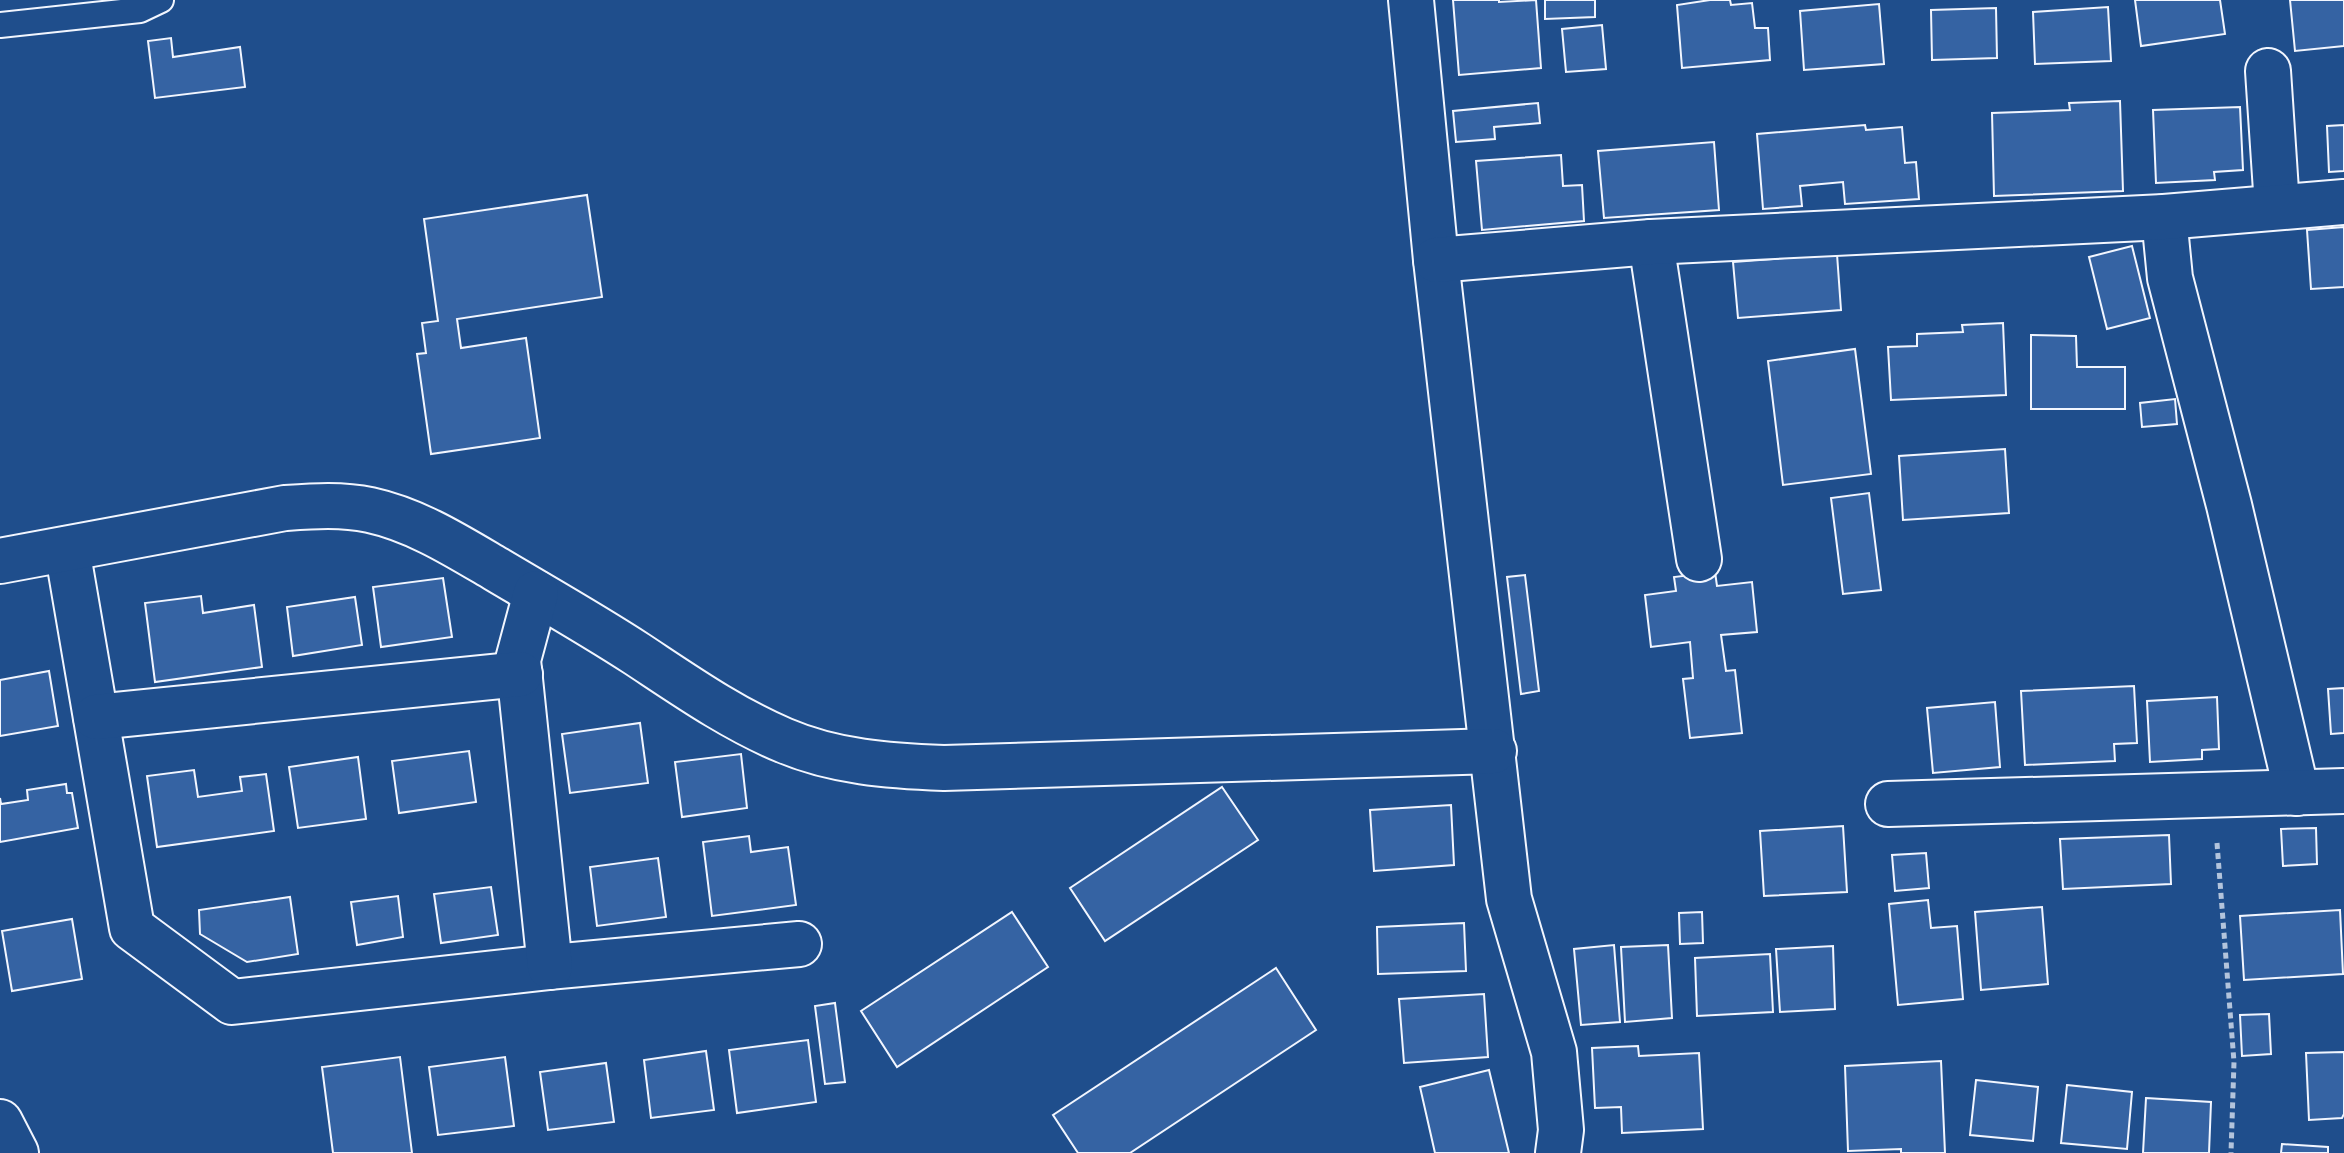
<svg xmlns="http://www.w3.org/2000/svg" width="2344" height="1153" font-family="Georgia,serif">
  <rect width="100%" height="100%" fill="#1f4e8c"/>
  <g fill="#3563a3" stroke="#f2f6ff" stroke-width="2">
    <polygon points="1453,0 1499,0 1499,2 1536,0 1541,68 1459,75"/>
    <polygon points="1545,0 1595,0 1595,17 1545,19"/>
    <polygon points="1710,0 1730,0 1731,5 1752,3 1755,28 1768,28 1770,60 1682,68 1677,5"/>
    <polygon points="2135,0 2220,0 2225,34 2141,46"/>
    <polygon points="2290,0 2344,0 2344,46 2295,51"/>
    <polygon points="1879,4 1884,64 1804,70 1800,11"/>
    <polygon points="2108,7 2111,61 2035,64 2033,12"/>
    <polygon points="1996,8 1997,58 1932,60 1931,10"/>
    <polygon points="1602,25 1606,69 1566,72 1562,29"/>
    <polygon points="171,38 173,57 240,47 245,87 155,98 148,41"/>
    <polygon points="2120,101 2123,191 1994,196 1992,113 2070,110 2069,103"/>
    <polygon points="1538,103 1540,123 1494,127 1495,139 1456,142 1453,111"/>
    <polygon points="2240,107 2243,170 2214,172 2215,180 2156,183 2153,110"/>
    <polygon points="1865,125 1866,130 1902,127 1905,163 1916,162 1919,199 1845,204 1843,182 1800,186 1802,206 1763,209 1757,134"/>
    <polygon points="2344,125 2344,171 2329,172 2327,126"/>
    <polygon points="1714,142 1719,210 1604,218 1598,151"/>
    <polygon points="1561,155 1563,186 1582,185 1584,221 1482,230 1476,161"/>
    <polygon points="587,195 602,297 457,319 461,348 526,338 540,438 431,454 417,354 426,353 422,323 438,321 424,219"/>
    <polygon points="2344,227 2344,287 2311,289 2307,230"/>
    <polygon points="2132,246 2150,318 2107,329 2089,257"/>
    <polygon points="1837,254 1841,310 1738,318 1733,262"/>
    <polygon points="2003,323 2006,395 1891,400 1888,347 1917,346 1917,334 1963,332 1962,325"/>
    <polygon points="2031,335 2076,336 2077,367 2125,367 2125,409 2031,409"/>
    <polygon points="1855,349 1871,474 1783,485 1768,361"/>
    <polygon points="2175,399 2177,424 2142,427 2140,403"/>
    <polygon points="2005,449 2009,513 1903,520 1899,456"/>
    <polygon points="1869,493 1881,590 1843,594 1831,498"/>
    <polygon points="1715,572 1717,586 1752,582 1757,632 1721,635 1726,671 1735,670 1742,733 1690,738 1683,679 1693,678 1690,642 1651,647 1645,595 1676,591 1674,577"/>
    <polygon points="1525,575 1539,691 1521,694 1507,577"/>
    <polygon points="443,578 452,637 381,647 373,587"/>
    <polygon points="201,596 203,613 254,605 262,667 155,682 145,603"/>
    <polygon points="355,597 362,645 293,656 287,607"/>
    <polygon points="49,671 58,726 0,736 0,680"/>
    <polygon points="2134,686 2137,743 2114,744 2115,761 2025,765 2021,691"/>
    <polygon points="2344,688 2344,733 2331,734 2328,689"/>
    <polygon points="2217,697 2219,749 2202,750 2202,759 2150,762 2147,701"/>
    <polygon points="1995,702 2000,767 1933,773 1927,708"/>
    <polygon points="640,723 648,783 570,793 562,734"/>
    <polygon points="469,751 476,802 399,813 392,761"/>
    <polygon points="741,754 747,808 682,817 675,762"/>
    <polygon points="358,757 366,819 298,828 289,767"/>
    <polygon points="194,770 198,797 242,791 240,777 266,774 274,831 157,847 147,776"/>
    <polygon points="66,784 67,793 72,793 78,828 0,842 0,798 1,804 28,800 27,790"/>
    <polygon points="1222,787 1258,840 1105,941 1070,888"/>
    <polygon points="1451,805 1454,865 1374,871 1370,810"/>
    <polygon points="1843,826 1847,892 1764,896 1760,831"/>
    <polygon points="2316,828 2317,864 2283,866 2281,829"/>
    <polygon points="2169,835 2171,884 2063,889 2060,839"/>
    <polygon points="749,836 751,852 788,847 796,905 712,916 703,842"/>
    <polygon points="1926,853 1929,888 1895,891 1892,855"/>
    <polygon points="658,858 666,917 597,926 590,867"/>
    <polygon points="491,887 498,935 441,943 434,894"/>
    <polygon points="398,896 403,937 357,945 351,902"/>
    <polygon points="290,897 298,954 247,962 200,934 199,910"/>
    <polygon points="1928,900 1931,928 1957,926 1963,999 1898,1005 1889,904"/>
    <polygon points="2042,907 2048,984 1981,990 1975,912"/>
    <polygon points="2340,910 2343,974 2244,980 2240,916"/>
    <polygon points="1012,912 1048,967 897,1067 861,1011"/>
    <polygon points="1702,912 1703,943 1680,944 1679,913"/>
    <polygon points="72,919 82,979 12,991 2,931"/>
    <polygon points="1464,923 1466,971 1378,974 1377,927"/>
    <polygon points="1614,945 1620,1022 1581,1025 1574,949"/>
    <polygon points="1668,945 1672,1018 1625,1022 1621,947"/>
    <polygon points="1833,946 1835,1009 1780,1012 1776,949"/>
    <polygon points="1770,954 1773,1012 1697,1016 1695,958"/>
    <polygon points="1276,968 1316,1030 1130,1153 1078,1153 1053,1115"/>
    <polygon points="1484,994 1488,1057 1404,1063 1399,999"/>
    <polygon points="835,1003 845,1082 825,1084 815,1006"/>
    <polygon points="2269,1014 2271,1054 2242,1056 2240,1015"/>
    <polygon points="808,1040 816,1102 737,1113 729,1050"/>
    <polygon points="1638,1046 1639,1056 1699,1053 1703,1129 1622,1133 1621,1107 1595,1108 1592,1048"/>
    <polygon points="706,1051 714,1110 651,1118 644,1060"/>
    <polygon points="2344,1052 2344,1114 2342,1118 2309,1120 2306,1053"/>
    <polygon points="400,1057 412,1153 333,1153 322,1067"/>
    <polygon points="505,1057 514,1126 438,1135 429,1067"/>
    <polygon points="1941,1061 1945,1153 1901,1153 1901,1149 1848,1151 1845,1066"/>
    <polygon points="606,1063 614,1122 548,1130 540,1072"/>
    <polygon points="1489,1070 1509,1153 1435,1153 1420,1087"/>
    <polygon points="1976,1080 2038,1087 2033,1141 1970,1135"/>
    <polygon points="2067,1085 2132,1092 2127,1149 2061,1143"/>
    <polygon points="2146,1098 2211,1102 2209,1153 2143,1153"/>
    <polygon points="2282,1144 2328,1147 2328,1153 2281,1153"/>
  </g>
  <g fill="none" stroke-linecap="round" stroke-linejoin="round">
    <defs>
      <polyline id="service" points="0,25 140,10 161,0"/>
      <g id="minor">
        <polyline points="1411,0 1436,260 1509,899 1554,1052 1561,1130 1558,1153"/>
        <polyline points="2268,71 2277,206"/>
        <polyline points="2164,217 2170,278 2229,505 2297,793"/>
        <polyline points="1651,242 1699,559"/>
        <polyline points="1436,260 1651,242 2164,217 2344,202"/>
        <polyline points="67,549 132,928 232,1002 550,967 799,944"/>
        <path d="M 0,561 L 285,508 C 314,506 342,504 370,510 C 416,520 457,546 496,569 C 543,597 591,624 637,654 C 684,685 731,718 783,740 C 834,762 889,766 944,768 L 1494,751"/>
        <polyline points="536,593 518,660 550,967"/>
        <polyline points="96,717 520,674"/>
        <polyline points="1888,804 2344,791"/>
        <polyline points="0,1122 16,1153"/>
      </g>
    </defs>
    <use href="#service" stroke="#f2f6ff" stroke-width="28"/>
    <use href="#minor" stroke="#f2f6ff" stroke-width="48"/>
    <polyline stroke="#b3c4dc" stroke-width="5" stroke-dasharray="6 4" stroke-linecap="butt" points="2217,843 2234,1062 2231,1153"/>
    <use href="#service" stroke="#1f4e8c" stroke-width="24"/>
    <use href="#minor" stroke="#1f4e8c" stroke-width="44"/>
  </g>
</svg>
